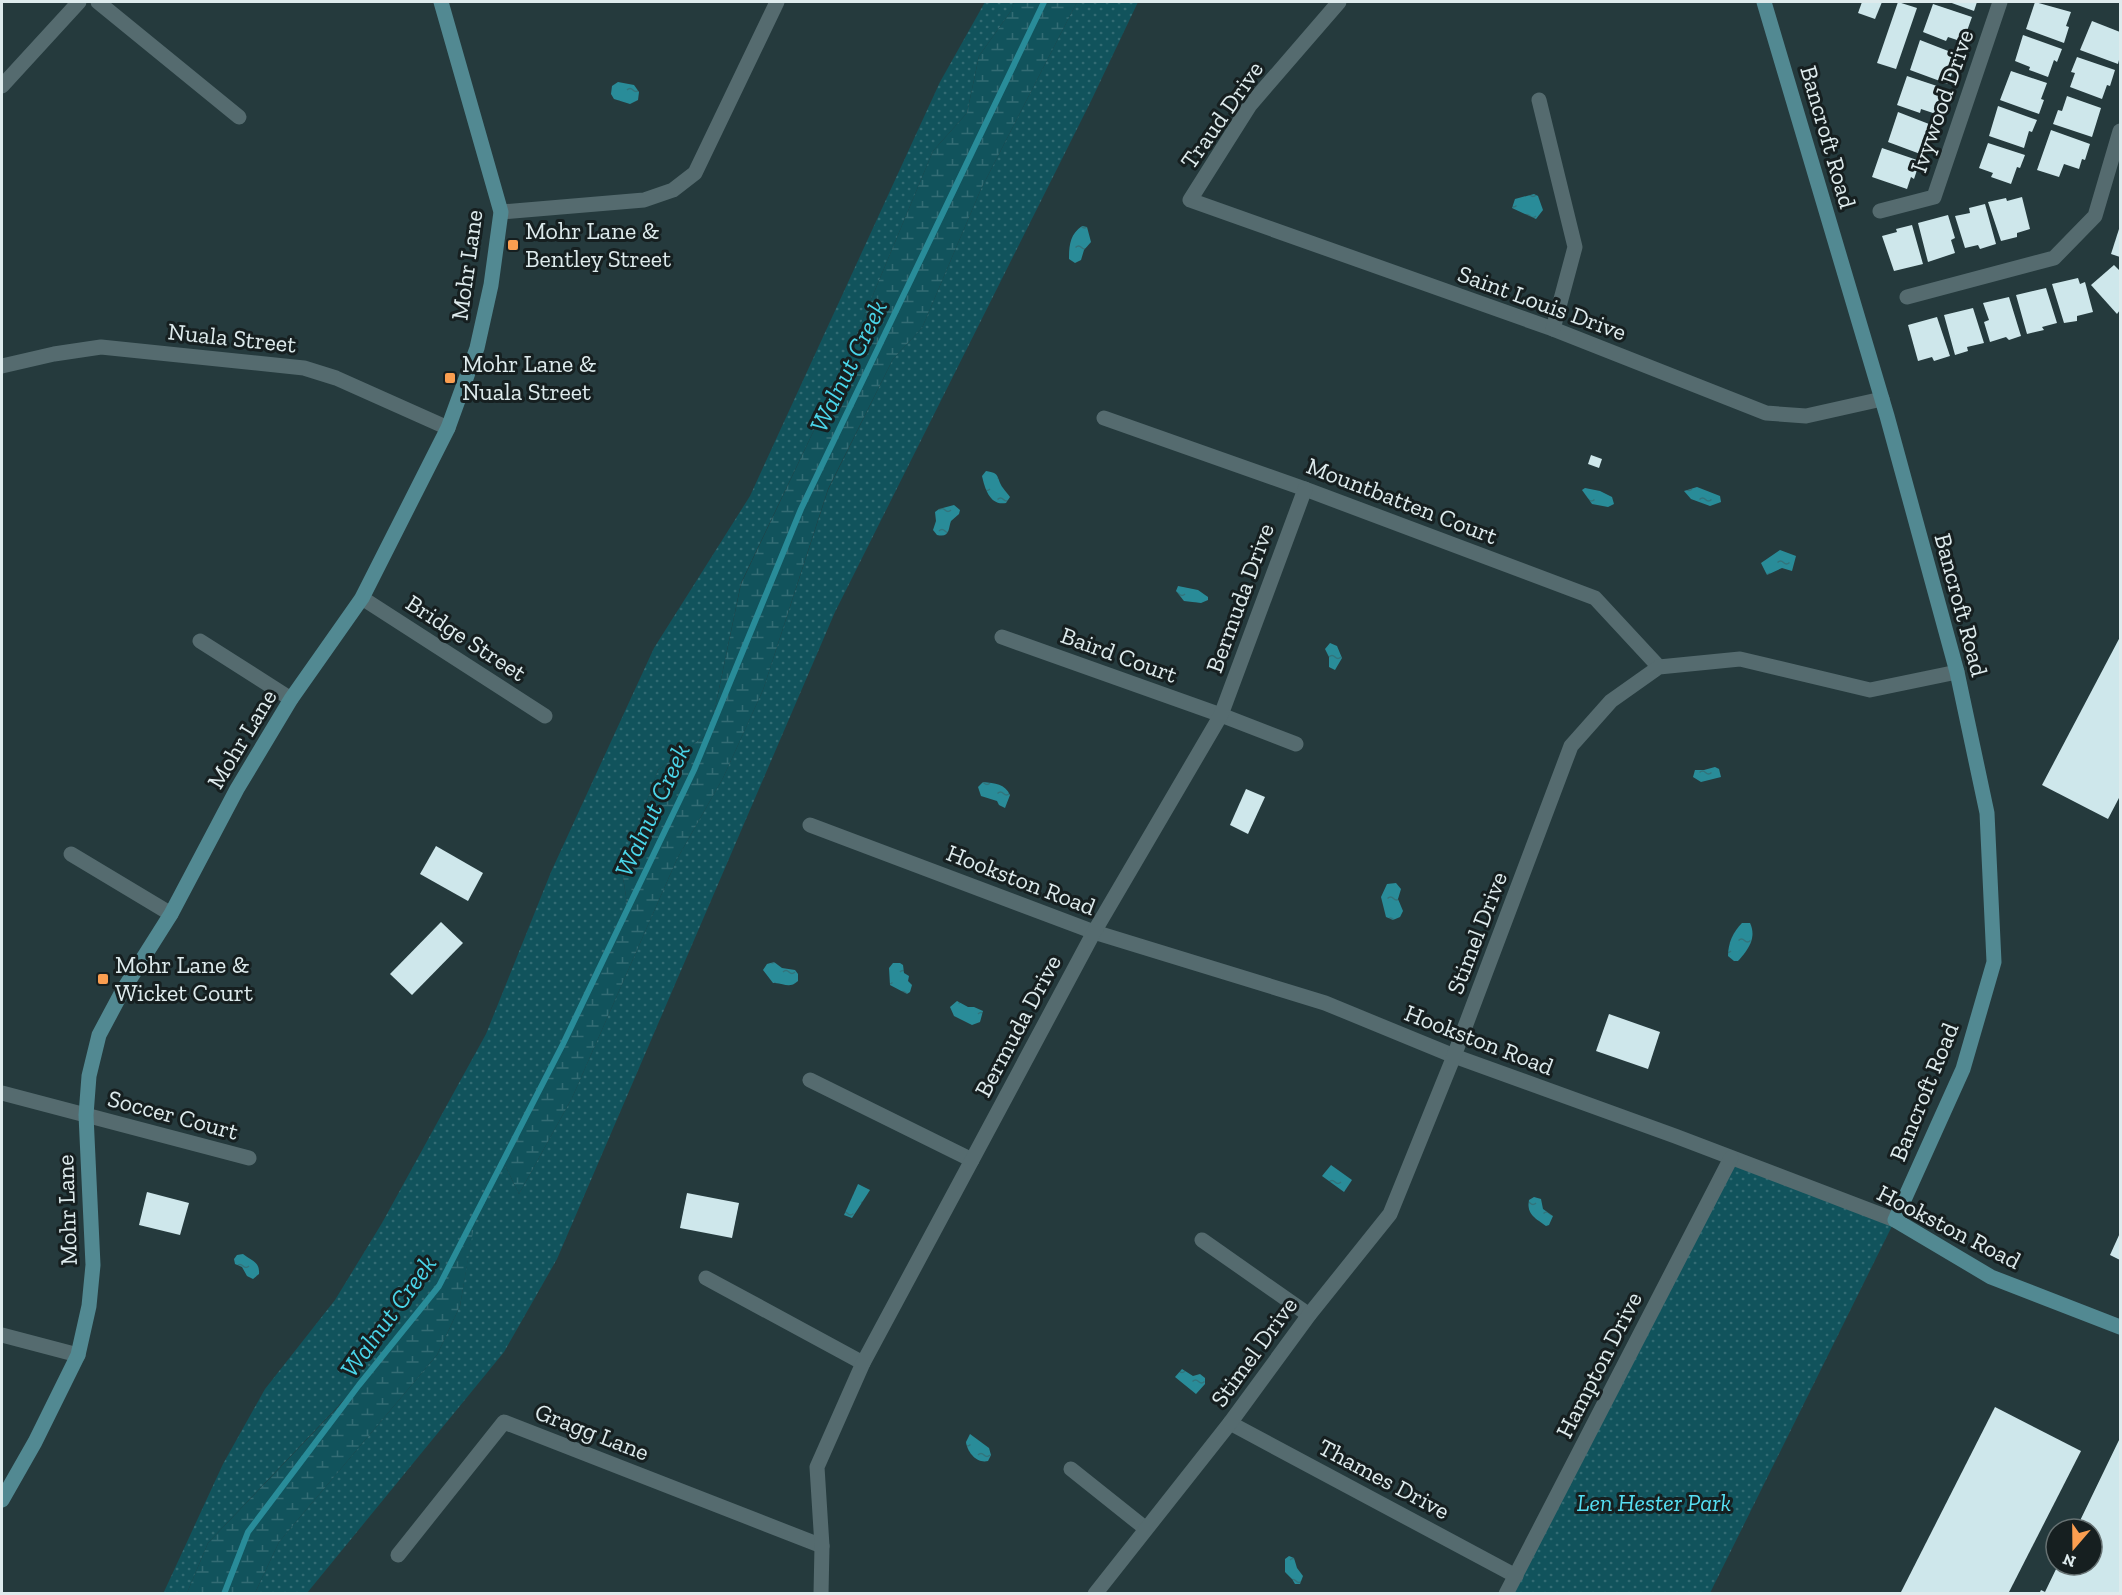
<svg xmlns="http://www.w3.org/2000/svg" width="2122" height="1595" font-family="'Zilla Slab',serif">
  <defs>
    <pattern id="grass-dots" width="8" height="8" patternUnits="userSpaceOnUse" patternTransform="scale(1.5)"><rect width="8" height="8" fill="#11535c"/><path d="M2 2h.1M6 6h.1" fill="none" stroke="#336c74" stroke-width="1.8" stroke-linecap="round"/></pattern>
    <pattern id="wetland-marsh" width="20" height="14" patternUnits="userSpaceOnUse" patternTransform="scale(1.5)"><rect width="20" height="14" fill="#11535c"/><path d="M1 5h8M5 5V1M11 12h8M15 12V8" fill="none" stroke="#336c74"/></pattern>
    <pattern id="water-ripples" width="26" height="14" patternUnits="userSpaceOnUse" patternTransform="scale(1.5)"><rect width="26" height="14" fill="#298c99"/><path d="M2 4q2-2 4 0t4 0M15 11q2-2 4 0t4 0" fill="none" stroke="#32747c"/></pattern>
  </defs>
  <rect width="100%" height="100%" fill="#253a3d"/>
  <g fill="url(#grass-dots)">
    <polygon points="985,2 1014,2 1011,11 979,56 967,113 933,151 835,386 741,583 710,732 658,770 622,870 628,910 563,1044 503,1161 519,1194 572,1098 677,859 723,778 763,690 828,490 893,359 922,328 981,189 1077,2 1138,2 1091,101 835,612 557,1259 504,1352 307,1593 255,1593 279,1542 437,1355 460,1306 475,1216 439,1286 359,1384 208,1543 187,1593 163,1594 223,1464 265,1389 335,1300 382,1223 486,1034 551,872 654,648 750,496 940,82"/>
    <polygon points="1731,1158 1895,1220 1710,1593 1506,1594"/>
  </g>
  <g fill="url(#wetland-marsh)">
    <polygon points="1014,2 1077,2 981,189 922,328 893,359 828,489 763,690 723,778 677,859 572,1098 519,1194 503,1161 563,1044 628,910 622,870 658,770 710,732 741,584 835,386 933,151 967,113 979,56 1011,11"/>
    <polygon points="476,1214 460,1306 437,1355 279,1542 255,1593 187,1593 208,1543 359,1385 439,1286"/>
  </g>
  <g fill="url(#water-ripples)">
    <polygon points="618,82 634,85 639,92 638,100 630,104 614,99 611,94 612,86"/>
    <polygon points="1534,194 1538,196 1543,210 1536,219 1512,208 1515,199"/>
    <path d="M 1082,226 L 1087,227 L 1091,242 L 1084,250 L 1081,260 L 1075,263 L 1069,259 C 1069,246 1070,234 1082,226 Z"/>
    <path d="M 986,471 C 1001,473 996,478 1003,488 C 1005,491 1008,494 1010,497 L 1006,503 C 990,506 985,489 982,476 Z"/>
    <polygon points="1697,487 1720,496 1721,502 1710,506 1691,499 1684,491"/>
    <polygon points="1585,488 1600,491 1612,497 1614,504 1608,507 1592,504 1582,490"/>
    <path d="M 954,505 L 960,510 L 959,514 L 951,521 C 948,529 950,538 937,535 L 933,530 L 936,521 L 935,512 L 939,509 Z"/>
    <polygon points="1780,550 1796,556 1792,571 1782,568 1767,575 1761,563"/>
    <polygon points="1178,586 1198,590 1208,597 1208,600 1201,603 1184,601 1176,591"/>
    <polygon points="1330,643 1337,646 1342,658 1335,670 1329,667 1329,657 1325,649"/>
    <polygon points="1715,767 1719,769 1721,777 1701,782 1693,777 1695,770 1704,770"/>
    <path d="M 983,782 C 995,783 1005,784 1010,795 L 1005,808 L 999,805 L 997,801 L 981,796 L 978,787 Z"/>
    <polygon points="1396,883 1401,889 1398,899 1403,911 1400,917 1393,920 1386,917 1381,897 1387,884"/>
    <path d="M 1742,923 L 1750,923 C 1757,938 1748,950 1738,961 L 1734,961 L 1728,956 C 1728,943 1733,932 1742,923 Z"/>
    <path d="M 774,962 L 782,968 L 795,970 L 798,974 L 798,981 C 788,990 784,982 773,983 L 763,970 L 767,964 Z"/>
    <polygon points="893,963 900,963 903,965 904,973 909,976 908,981 912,985 910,992 907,994 890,985 889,968"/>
    <polygon points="957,1001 968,1007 974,1007 983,1011 980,1022 972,1025 954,1016 950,1007"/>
    <polygon points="1331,1165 1352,1180 1344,1192 1322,1176"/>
    <polygon points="858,1184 870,1190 852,1218 844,1215"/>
    <path d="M 1534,1197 L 1541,1199 L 1543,1209 L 1553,1216 L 1549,1225 L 1546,1226 C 1537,1219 1526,1215 1529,1200 Z"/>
    <path d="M 243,1254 C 252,1261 260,1262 259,1274 L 253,1279 L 247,1276 L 242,1267 L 235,1264 L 234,1259 L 237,1255 Z"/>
    <polygon points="1182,1369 1193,1376 1200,1374 1205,1378 1205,1384 1196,1394 1175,1377"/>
    <path d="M 970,1434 L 989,1448 L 991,1455 L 988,1461 C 977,1464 967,1452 966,1442 Z"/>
    <polygon points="1289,1556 1294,1558 1297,1568 1303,1576 1300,1584 1295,1584 1292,1579 1285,1572 1285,1559"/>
  </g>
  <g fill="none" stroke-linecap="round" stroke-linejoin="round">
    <polyline stroke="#298c99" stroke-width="6" points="224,1594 248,1532 359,1385 439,1286 503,1161 563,1044 694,770 801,509 1044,2"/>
  </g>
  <g fill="#cee7eb">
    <polygon points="1862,2 1882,2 1875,19 1858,13"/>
    <polygon points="1898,2 1917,8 1896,69 1877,63"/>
    <polygon points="1949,2 1977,2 1974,11"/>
    <polygon points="2035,2 2071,12 2066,26 2069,27 2064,43 2026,29"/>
    <polygon points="1933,4 1972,17 1963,42 1948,37 1946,41 1923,32"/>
    <polygon points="2092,21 2120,32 2120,56 2118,64 2080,50"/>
    <polygon points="2023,35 2062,49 2057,62 2054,60 2048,77 2029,70 2030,67 2015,61"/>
    <polygon points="1920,40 1956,54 1951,67 1954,68 1948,84 1910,70"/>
    <polygon points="2077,57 2115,70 2110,86 2107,85 2102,99 2070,87 2075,73 2071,72"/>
    <polygon points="2011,71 2047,83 2041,99 2044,100 2039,114 2000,100"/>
    <polygon points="1907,76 1946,89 1936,114 1921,109 1920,113 1897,105"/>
    <polygon points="2067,96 2101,108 2092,137 2053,124 2058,110 2062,111"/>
    <polygon points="1998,106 2037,120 2032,132 2029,131 2024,148 1989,136"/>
    <polygon points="1898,112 1929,124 1924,138 1928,139 1923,155 1888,142"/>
    <polygon points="2051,130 2090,144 2085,160 2082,159 2079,169 2064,164 2059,177 2037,170"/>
    <polygon points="1988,143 2025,155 2020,168 2017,167 2011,184 1991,177 1993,173 1979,168"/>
    <polygon points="1882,148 1920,161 1914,179 1911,177 1907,189 1872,177"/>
    <polygon points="2022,197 2030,229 2017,233 2017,237 2001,241 1988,202 2006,198 2007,201"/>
    <polygon points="1985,204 1996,244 1980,249 1978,245 1965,248 1955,216 1970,213 1969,208"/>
    <polygon points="1948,215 1955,238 1951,240 1955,253 1928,262 1918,223"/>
    <polygon points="1912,225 1923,264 1894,271 1882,236 1897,232 1896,229"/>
    <polygon points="2119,229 2120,230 2120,257 2111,254"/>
    <polygon points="2114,265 2120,271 2120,310 2117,314 2091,285"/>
    <polygon points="2078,278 2080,284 2085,282 2093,312 2077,316 2077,321 2064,323 2052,284"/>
    <polygon points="2046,288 2057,323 2042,327 2044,330 2027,334 2016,295"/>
    <polygon points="2009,297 2021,336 2009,340 2006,337 1990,342 1984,322 1989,320 1983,303"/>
    <polygon points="1973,308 1984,343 1967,347 1968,351 1955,355 1944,315"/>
    <polygon points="1937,317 1950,356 1934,361 1932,357 1918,361 1908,325"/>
    <polygon points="1591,455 1602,459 1599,468 1588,464"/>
    <polygon points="2120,637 2120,796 2108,819 2042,785"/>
    <polygon points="1246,789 1265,797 1248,834 1230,825"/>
    <polygon points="436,846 483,873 468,901 420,874"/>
    <polygon points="441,922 463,943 412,995 390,974"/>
    <polygon points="1609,1014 1660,1032 1648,1069 1596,1051"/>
    <polygon points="147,1192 189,1203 180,1235 139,1225"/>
    <polygon points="687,1193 739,1203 732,1238 680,1228"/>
    <polygon points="2120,1233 2120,1260 2110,1255"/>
    <polygon points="1995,1407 2081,1451 2008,1594 1900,1594"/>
    <polygon points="2120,1438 2120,1594 2039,1594 2041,1590 2045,1592 2058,1565 2092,1565 2092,1529 2076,1529"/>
  </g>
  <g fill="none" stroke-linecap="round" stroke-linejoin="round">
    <g stroke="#556b6f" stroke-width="15">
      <polyline points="98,2 239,117"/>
      <polyline points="1339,2 1250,105 1190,200 1553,329 1766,413 1806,416 1882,399"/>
      <polyline points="2,86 79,2"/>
      <polyline points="1539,100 1575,247 1553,329"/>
      <polyline points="1880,211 1934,197 2000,2"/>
      <polyline points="501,212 644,200 673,190 695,173 777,2"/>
      <polyline points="1907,297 2054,258 2095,216 2120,131"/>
      <polyline points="2,366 54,354 101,347 304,368 336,378 448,428"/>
      <polyline points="1104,418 1305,489 1595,598 1659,667"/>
      <polyline points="362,598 545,716"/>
      <polyline points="1002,637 1221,715 1296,744"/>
      <polyline points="200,641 291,699"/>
      <polyline points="810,825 1094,932 1325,1003 1454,1056 1675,1136 1895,1220"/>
      <polyline points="71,854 171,914"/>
      <polyline points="810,1080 972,1160"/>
      <polyline points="2,1093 249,1158"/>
      <polyline points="1202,1240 1309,1315"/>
      <polyline points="706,1278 863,1363"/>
      <polyline points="2,1335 78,1355"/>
      <polyline points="1230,1423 1516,1576"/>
      <polyline points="1071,1469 1145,1528"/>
      <polyline points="398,1555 504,1422 822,1546"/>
      <polyline points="821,1594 822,1546 817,1467 863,1363 972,1160 1094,932 1221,715 1305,489"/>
      <polyline points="1095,1594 1230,1423 1309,1315 1390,1214 1454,1056 1571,746 1611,701 1659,667 1740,659 1870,690 1957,672"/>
      <polyline points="1506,1594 1731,1158"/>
    </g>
    <g stroke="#528992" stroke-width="15">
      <polyline points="1764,2 1887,416 1957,672 1987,813 1994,962 1963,1069 1895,1220 1991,1277 2120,1327"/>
      <polyline points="2,1500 35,1442 78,1355 89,1306 93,1265 86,1115 89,1076 99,1035 123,990 171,914 237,789 291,699 362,598 448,428 477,348 491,285 501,212 441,2"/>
    </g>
  </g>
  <g fill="#fb9e50" stroke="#161f20" stroke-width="2">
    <rect x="507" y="239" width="12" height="12" rx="3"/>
    <rect x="444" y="372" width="12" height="12" rx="3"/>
    <rect x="97" y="973" width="12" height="12" rx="3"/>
  </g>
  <g text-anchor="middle" stroke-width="6" stroke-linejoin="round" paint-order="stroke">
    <g font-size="24" fill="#deebed" stroke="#161f20">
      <text transform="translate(1942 101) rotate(-71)" y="8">Ivywood Drive</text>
      <text transform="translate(1222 115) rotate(-55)" y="8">Traud Drive</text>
      <text transform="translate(1828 137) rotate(74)" y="8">Bancroft Road</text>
      <text transform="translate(467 265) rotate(-82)" y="8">Mohr Lane</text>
      <text transform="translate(1542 303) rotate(20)" y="8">Saint Louis Drive</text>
      <text transform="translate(232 338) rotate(6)" y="8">Nuala Street</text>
      <text transform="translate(1402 501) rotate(21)" y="8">Mountbatten Court</text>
      <text transform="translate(1240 598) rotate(-70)" y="8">Bermuda Drive</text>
      <text transform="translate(1961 605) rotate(75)" y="8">Bancroft Road</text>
      <text transform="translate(466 638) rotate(33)" y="8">Bridge Street</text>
      <text transform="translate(1119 655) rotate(20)" y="8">Baird Court</text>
      <text transform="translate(242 739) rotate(-59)" y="8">Mohr Lane</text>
      <text transform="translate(1021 880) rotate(21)" y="8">Hookston Road</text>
      <text transform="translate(1477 933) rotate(-69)" y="8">Stimel Drive</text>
      <text transform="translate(1018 1026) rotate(-62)" y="8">Bermuda Drive</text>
      <text transform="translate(1479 1040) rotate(21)" y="8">Hookston Road</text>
      <text transform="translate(1924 1092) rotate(-68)" y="8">Bancroft Road</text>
      <text transform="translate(173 1115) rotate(15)" y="8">Soccer Court</text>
      <text transform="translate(67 1210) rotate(-92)" y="8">Mohr Lane</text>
      <text transform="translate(1949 1227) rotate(27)" y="8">Hookston Road</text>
      <text transform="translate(1254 1352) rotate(-54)" y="8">Stimel Drive</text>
      <text transform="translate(1599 1365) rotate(-63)" y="8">Hampton Drive</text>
      <text transform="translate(592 1432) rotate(21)" y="8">Gragg Lane</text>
      <text transform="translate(1384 1479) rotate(28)" y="8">Thames Drive</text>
    </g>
    <g font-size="24" fill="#deebed" stroke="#161f20" text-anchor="start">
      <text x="525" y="239">Mohr Lane &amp;<tspan x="525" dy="28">Bentley Street</tspan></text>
      <text x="462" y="372">Mohr Lane &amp;<tspan x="462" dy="28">Nuala Street</tspan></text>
      <text x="115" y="973">Mohr Lane &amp;<tspan x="115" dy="28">Wicket Court</tspan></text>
    </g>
    <g font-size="24" font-style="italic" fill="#56dff3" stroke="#161f20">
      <text x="1654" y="1511">Len Hester Park</text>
    </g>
    <g font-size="26" font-style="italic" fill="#4ad5e9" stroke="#161f20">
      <text transform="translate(848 366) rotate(-64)" y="9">Walnut Creek</text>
      <text transform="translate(652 810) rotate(-65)" y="9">Walnut Creek</text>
      <text transform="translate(388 1316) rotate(-54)" y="9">Walnut Creek</text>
    </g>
  </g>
  <rect width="2122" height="1595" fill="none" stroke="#deebed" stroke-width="6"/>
  <g transform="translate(2074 1547) rotate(200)"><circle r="28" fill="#161f20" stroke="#667172" stroke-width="1.5"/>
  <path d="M0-4.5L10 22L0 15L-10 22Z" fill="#fb9e50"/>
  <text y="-9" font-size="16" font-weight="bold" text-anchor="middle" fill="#deebed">N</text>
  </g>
</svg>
